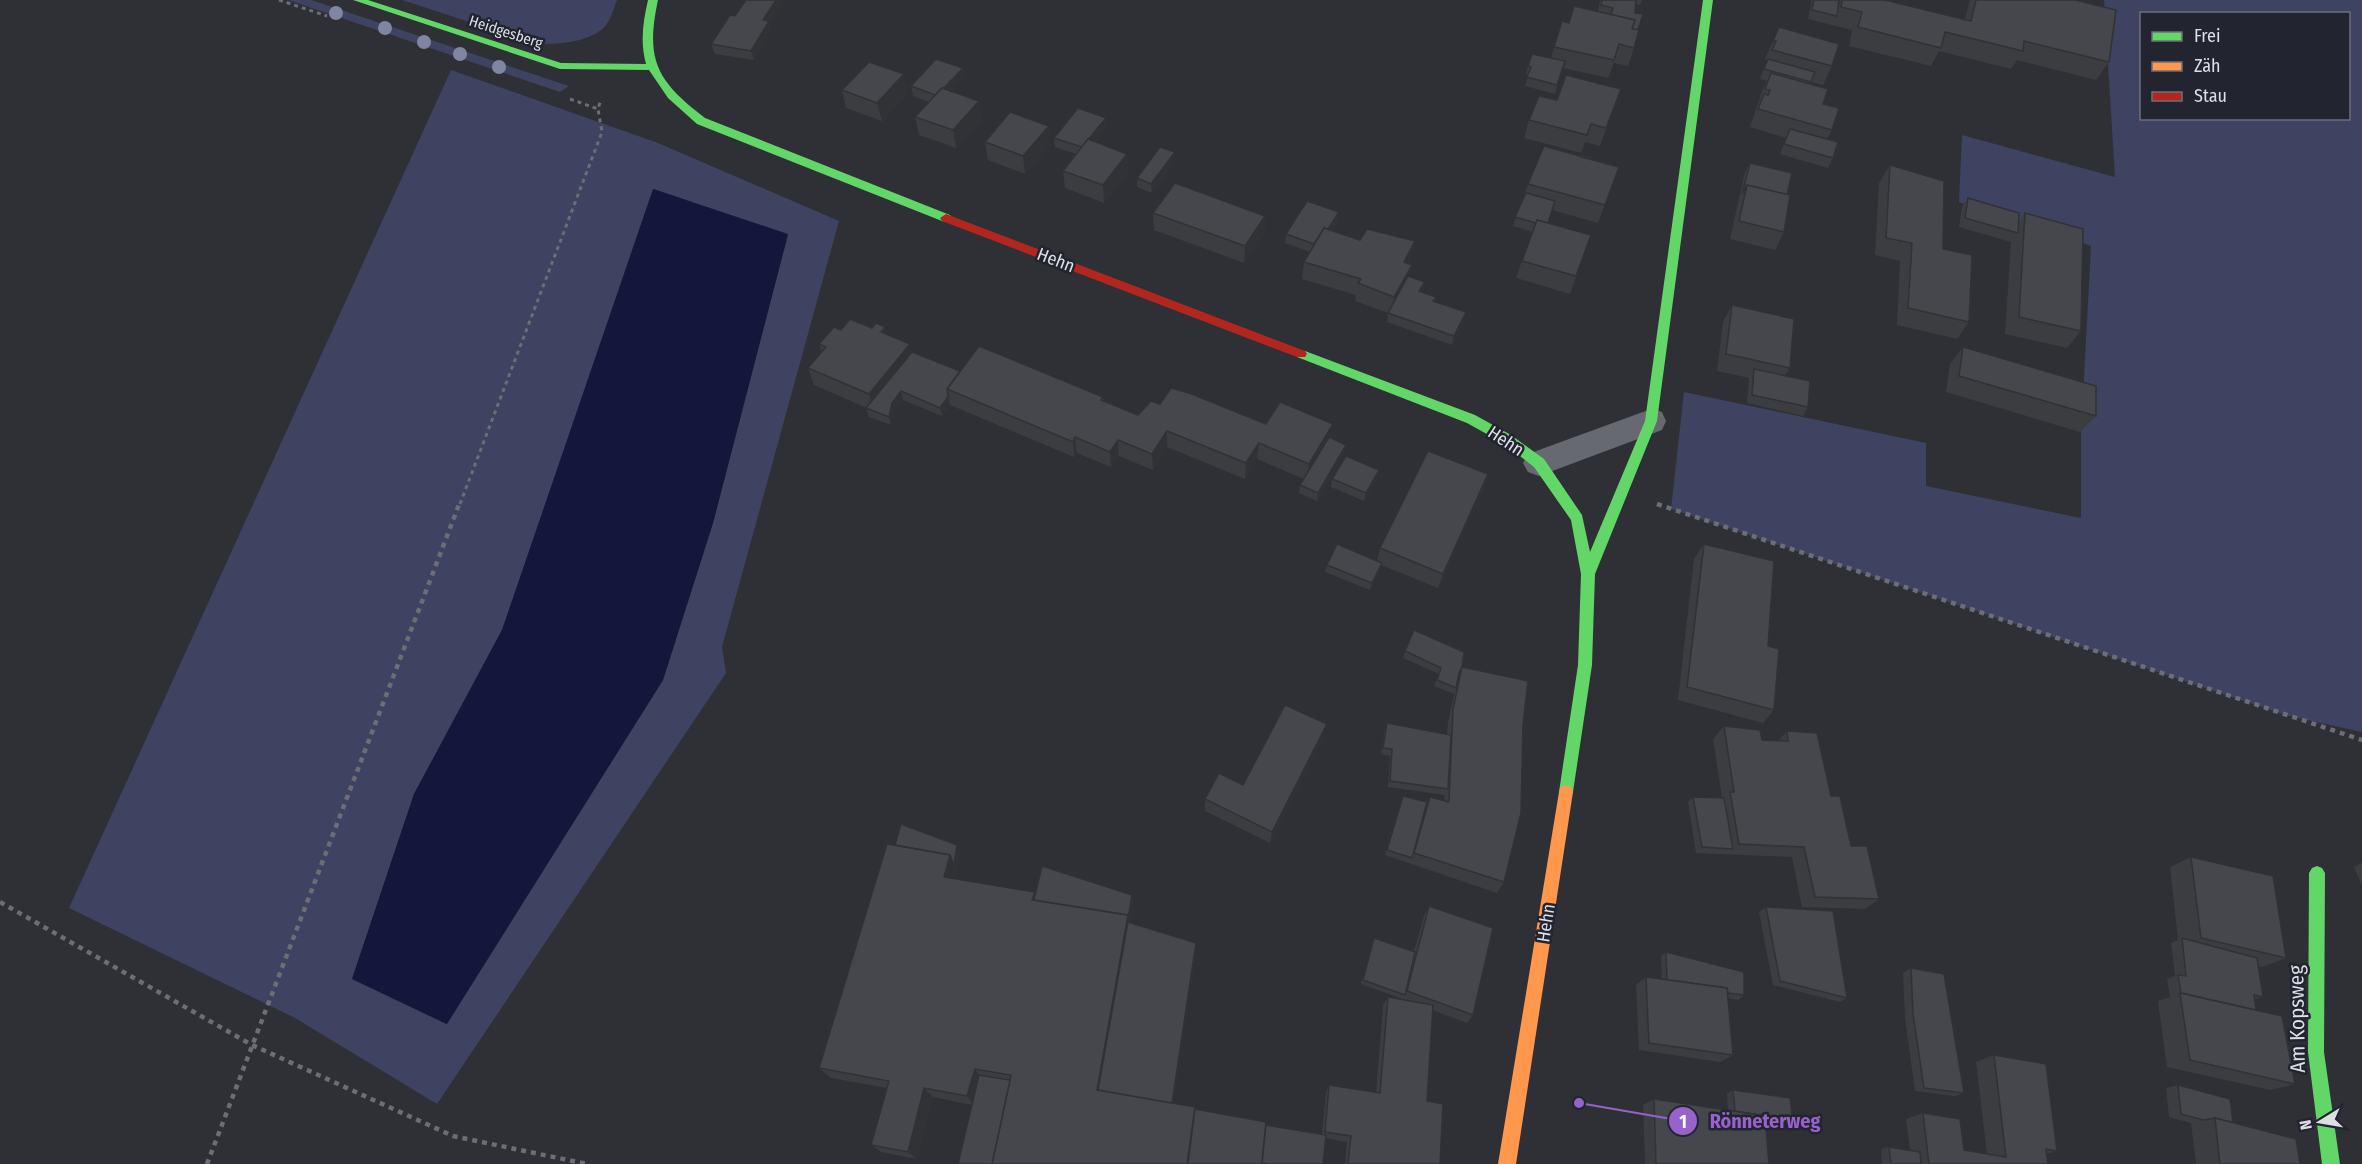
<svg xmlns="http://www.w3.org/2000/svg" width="2362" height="1164" font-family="'Fira Sans Condensed',sans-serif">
  <rect width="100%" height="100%" fill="#2e3036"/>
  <g fill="#3d4360" fill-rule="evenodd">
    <polygon points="288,0 311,0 569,86 560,92"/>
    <path d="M 402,0 L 617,0 C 614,7 612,16 608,22 C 597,42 554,46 534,43 Z"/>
    <path d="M 2104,0 L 2362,0 L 2362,732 L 2289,716 L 1671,509 L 1684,392 L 1926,443 L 1926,486 L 2081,518 L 2081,434 L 2091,246 L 1959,202 L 1962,135 L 2115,177 ZM 2142,14 L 2348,14 L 2348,118 L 2142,118 Z"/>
    <path d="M 451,70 L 658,143 L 839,221 L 722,647 L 726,673 L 437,1104 L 295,1018 L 69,908 ZM 654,189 L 788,235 L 713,523 L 663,680 L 446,1024 L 352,979 L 414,794 L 502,630 Z"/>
  </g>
  <polygon fill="#14173b" points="653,189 788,234 713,523 663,680 447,1024 352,979 414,794 502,630"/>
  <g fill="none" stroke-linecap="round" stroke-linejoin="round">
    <g stroke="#6d6e74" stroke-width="3" stroke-dasharray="4 4" stroke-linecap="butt">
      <polyline points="279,0 327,16"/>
      <polyline points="570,99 598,109"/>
      <polyline points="460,504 602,132 598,109 601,99"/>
    </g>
    <g stroke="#6d6e74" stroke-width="4.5" stroke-dasharray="5 5" stroke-linecap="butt">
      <polyline points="1657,504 2362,740"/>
      <polyline points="0,902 252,1045 453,1136 587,1164"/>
      <polyline points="207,1164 460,502"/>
    </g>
    <polygon fill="#676970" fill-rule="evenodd" points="1651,409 1662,412 1666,421 1662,430 1539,476 1528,472 1523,463 1528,454"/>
    <g fill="#63d668" fill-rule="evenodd">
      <path d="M 353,0 L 368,0 L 561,63 L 646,64 C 640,42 643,22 648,0 L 658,0 C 645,61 657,81 705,118 L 950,215 L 952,218 L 946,222 L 942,221 L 697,124 L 668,98 L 649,70 L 560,69 Z"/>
      <polygon points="1703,0 1713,0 1657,421 1595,574 1592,665 1573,792 1571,797 1566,799 1561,797 1559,792 1578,665 1581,574 1571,520 1534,467 1503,443 1467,423 1297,357 1295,354 1297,351 1305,351 1475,415 1511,435 1544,459 1582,515 1590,552 1645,421"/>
      <polygon points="2317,866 2322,868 2325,873 2324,1052 2340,1164 2322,1164 2308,1052 2309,873 2312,868"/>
    </g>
    <polygon fill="#ff974d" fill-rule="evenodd" points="1566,785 1571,787 1573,792 1516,1164 1498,1164 1559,792 1561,787"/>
    <polygon fill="#b3261e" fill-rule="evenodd" points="946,214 1305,351 1307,354 1305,357 1297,357 942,221 940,218"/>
  </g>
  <g fill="#7f86a1">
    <circle cx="336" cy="13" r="7"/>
    <circle cx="385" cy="28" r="7"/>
    <circle cx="424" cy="42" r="7"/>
    <circle cx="460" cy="54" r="7"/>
    <circle cx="499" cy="67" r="7"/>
  </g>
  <g fill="#3b3d41">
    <polygon points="1600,0 1642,0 1640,5 1636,4 1635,13 1638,30 1634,48 1628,66 1614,63 1608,78 1563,68 1555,94 1525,86 1528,76 1526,75 1528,66 1551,58 1554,47 1598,12"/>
    <polygon points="1812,0 1885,0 1965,19 1970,0 2075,0 2109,62 2096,80 2017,60 2011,69 1939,51 1931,66 1849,46 1852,30 1808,19"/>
    <polygon points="770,25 771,31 754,60 715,54 711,44"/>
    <polygon points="1779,27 1832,66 1823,85 1811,82 1810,84 1823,104 1832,130 1827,139 1833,158 1828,168 1780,154 1786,138 1750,127 1762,91 1767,81 1760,79 1767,60 1765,59"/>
    <polygon points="964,77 951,91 979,101 982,119 956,148 919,135 915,117 929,102 913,96 911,86"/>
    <polygon points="1621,89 1600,146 1585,142 1581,153 1524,138 1529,120 1557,100"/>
    <polygon points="842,90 908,93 882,121 846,108"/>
    <polygon points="1049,126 1050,144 1025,174 988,160 985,142"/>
    <polygon points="1106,127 1095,142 1127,154 1128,172 1104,203 1065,188 1063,171 1076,154 1055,147 1054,138"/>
    <polygon points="1581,157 1619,167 1598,223 1552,210 1548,223 1591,235 1570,294 1516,278 1532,232 1513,226 1528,184"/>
    <polygon points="1175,162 1152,193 1137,187 1137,178"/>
    <polygon points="1750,163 1787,195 1784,232 1775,250 1730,239 1745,172"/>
    <polygon points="1890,165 1943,249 1969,322 1957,339 1897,325 1900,261 1875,255 1879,183"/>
    <polygon points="1968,198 2019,222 2025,213 2081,331 2067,348 2005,334 2011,242 1959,227 1962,207"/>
    <polygon points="1339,212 1338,221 1332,231 1411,259 1409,263 1409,277 1423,291 1422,292 1436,297 1435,301 1464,321 1452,345 1387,322 1388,313 1355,301 1356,295 1302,279 1304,262 1310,252 1285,243 1286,234"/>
    <polygon points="1153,213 1265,216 1264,233 1244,263 1154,230"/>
    <polygon points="1732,305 1790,368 1785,376 1808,407 1803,416 1747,403 1749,378 1717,371 1723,322"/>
    <polygon points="885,327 887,335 912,352 960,371 1103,397 1104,401 1138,415 1160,404 1266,424 1333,424 1331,438 1344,453 1317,501 1299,493 1300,485 1304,479 1257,459 1245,479 1167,447 1153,470 1119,456 1111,467 1077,453 1074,457 950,405 942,416 903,400 894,411 891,425 869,417 866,408 867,408 814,385 808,368 822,352 819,344 841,330"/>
    <polygon points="1963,347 2096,416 2080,432 1946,392 1950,364"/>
    <polygon points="1488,474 1483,489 1438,588 1381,565 1380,570 1370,590 1325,572 1327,565 1377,561 1380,548"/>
    <polygon points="1377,478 1364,501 1331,487 1332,479"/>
    <polygon points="1704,544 1768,646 1774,710 1763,723 1678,700 1694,559"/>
    <polygon points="1405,651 1462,667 1504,882 1497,893 1385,855 1403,796 1427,803 1430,797 1444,801 1445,795 1388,787 1390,756 1381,754 1385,729 1387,723 1447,734 1448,722 1454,694 1434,686 1439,674 1403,658"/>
    <polygon points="1724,726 1762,740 1778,741 1787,731 1831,796 1851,846 1879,899 1865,909 1802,907 1792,857 1696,853 1688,802 1693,797 1722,798 1713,739"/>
    <polygon points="1324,736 1270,843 1205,811 1205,799 1243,785"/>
    <polygon points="895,845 960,850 957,870 954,879 1035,892 1035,895 1132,895 1133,905 1130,923 1196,943 1196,952 1173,1103 1195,1109 1266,1125 1322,1134 1326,1092 1329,1085 1376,1093 1383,1005 1388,997 1405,1000 1361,984 1374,938 1414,951 1424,916 1429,906 1473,1015 1467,1023 1432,1010 1427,1101 1440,1164 1345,1164 1347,1142 1325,1138 1323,1164 958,1164 972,1105 933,1097 917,1159 881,1152 871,1145 887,1088 831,1078 819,1068"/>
    <polygon points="2191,857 2286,958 2262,967 2258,966 2263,997 2255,999 2256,1010 2295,1084 2270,1090 2167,1067 2158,1001 2170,997 2167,979 2175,976 2171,943 2178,940 2170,867"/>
    <polygon points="2362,863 2362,886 2354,867"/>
    <polygon points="1766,907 1847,998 1840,1002 1773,985 1759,912"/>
    <polygon points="1666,952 1744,995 1738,1000 1728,998 1733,1055 1720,1062 1639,1050 1636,985 1646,977 1662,979 1661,956"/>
    <polygon points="1911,968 1964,1093 1955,1096 1915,1091 1905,1018 1903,973"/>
    <polygon points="1994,1055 2057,1151 2046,1154 2048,1164 1882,1164 1881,1149 1889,1147 1910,1150 1906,1119 1923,1113 1964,1150 1987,1154 1976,1062"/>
    <polygon points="2178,1085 2233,1123 2300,1164 2196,1164 2191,1123 2169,1117 2166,1088"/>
    <polygon points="1733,1090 1793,1123 1786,1126 1766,1123 1769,1164 1645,1164 1643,1105 1654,1099 1728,1110 1727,1093"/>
  </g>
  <g fill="#303235">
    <polygon points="776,0 785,0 770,25 771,31 754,60 751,51 763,20"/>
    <polygon points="963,68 964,77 939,105 937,96"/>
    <polygon points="904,74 908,93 882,121 877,103"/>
    <polygon points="979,101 982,119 956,148 953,130"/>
    <polygon points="1106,118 1106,127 1083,157 1082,148"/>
    <polygon points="1049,126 1050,144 1025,174 1023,156"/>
    <polygon points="1175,152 1175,162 1152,193 1151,184"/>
    <polygon points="1127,154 1128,172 1104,203 1103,185"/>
    <polygon points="1339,212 1338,221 1316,254 1317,246"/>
    <polygon points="1265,216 1264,233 1244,263 1245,246"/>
    <polygon points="1415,241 1411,259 1400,279 1404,262"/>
    <polygon points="1412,265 1408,282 1391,314 1394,297"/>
    <polygon points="1425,282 1423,291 1417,300 1419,291"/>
    <polygon points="1466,312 1464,321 1452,345 1454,336"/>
    <polygon points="885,327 890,344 881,332"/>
    <polygon points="910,344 914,361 874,411 869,394"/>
    <polygon points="901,391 903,400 894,411 891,425 889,417 892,403"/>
    <polygon points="948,397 950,405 942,416 940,408"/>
    <polygon points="1333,424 1331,440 1307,480 1309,464"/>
    <polygon points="1167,431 1167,447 1153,470 1152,454"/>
    <polygon points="1075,437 1077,453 1074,457 1073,442"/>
    <polygon points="1118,440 1119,456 1111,467 1110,452"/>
    <polygon points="1259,443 1257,459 1245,479 1246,463"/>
    <polygon points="1346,445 1344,453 1317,501 1318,493"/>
    <polygon points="1379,470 1377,478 1364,501 1366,493"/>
    <polygon points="1488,474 1483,489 1438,588 1443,574"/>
    <polygon points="1382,563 1380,570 1370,590 1372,583"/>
    <polygon points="1327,724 1324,736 1270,843 1272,832"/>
    <polygon points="957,845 960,850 957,870 951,891 944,877 950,855"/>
    <polygon points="1132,895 1133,905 1130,929 1100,1093 1097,1090"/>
    <polygon points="1196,943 1196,952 1172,1111 1172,1105"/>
    <polygon points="975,1069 981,1078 974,1105 967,1096"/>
    <polygon points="924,1088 933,1097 917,1159 908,1152"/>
  </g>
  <g fill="#45474c" stroke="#303235" stroke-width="1.5">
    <polygon points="746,0 776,0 763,20 769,21 751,51 711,44 730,15 735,16"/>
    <polygon points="1602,0 1636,0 1635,13 1643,14 1638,30 1632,29 1635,20 1611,15 1613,8 1601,5"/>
    <polygon points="1814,0 1839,0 1837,16 1812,10"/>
    <polygon points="1842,0 1885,0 1971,21 1976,0 2075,0 2116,10 2109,62 2024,41 2023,51 1945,32 1941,48 1858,27 1862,12 1841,7"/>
    <polygon points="1574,6 1635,20 1632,29 1639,30 1634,48 1619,44 1614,60 1554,47 1562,21 1569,23"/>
    <polygon points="1779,27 1839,44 1832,66 1772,50 1776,41 1773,41"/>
    <polygon points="1532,54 1565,61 1557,85 1527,77 1531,67 1528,66"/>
    <polygon points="936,59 963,68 944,88 942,88 935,95 911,86"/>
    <polygon points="1768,59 1815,72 1811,82 1764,69"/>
    <polygon points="869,62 904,74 877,103 842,90"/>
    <polygon points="1771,73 1828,89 1823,104 1839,108 1832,130 1758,109 1764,94 1768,95 1770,90 1765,89"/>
    <polygon points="1566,75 1621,89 1606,128 1591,124 1587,135 1529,120 1539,96 1557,100"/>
    <polygon points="942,88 979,101 953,130 915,117"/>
    <polygon points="1078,108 1106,118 1082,147 1054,138"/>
    <polygon points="1010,112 1049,126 1023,156 985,142"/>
    <polygon points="1790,129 1838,142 1833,158 1784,144"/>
    <polygon points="1088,139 1127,154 1103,185 1063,171"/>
    <polygon points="1544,146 1619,167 1605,205 1528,184"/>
    <polygon points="1160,147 1175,152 1151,184 1137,178"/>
    <polygon points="1581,155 1613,164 1613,165 1581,157"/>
    <polygon points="1750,163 1792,173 1787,195 1747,185 1742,194"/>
    <polygon points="1890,165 1944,181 1943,249 1972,255 1969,322 1908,308 1912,243 1886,238"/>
    <polygon points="1175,183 1265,216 1245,246 1153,213"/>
    <polygon points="1747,185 1790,195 1784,232 1739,221"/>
    <polygon points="1526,193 1555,201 1548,223 1537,220 1536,223 1515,217"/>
    <polygon points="1968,198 2019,213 2018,233 1965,218"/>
    <polygon points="1307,201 1339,212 1328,229 1324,228 1314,244 1286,234"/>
    <polygon points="2025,213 2083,229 2081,331 2019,317"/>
    <polygon points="1537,220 1591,235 1576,276 1522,261"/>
    <polygon points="1324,228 1360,240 1367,229 1415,241 1404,262 1412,265 1394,297 1358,283 1361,279 1304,262"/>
    <polygon points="1408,276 1425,282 1419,291 1436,297 1433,301 1466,312 1454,336 1388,313"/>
    <polygon points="1732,305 1794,319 1790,368 1726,354"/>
    <polygon points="850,319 872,328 876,323 885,327 881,332 910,344 869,394 808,368 826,347 819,344 834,327 841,330"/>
    <polygon points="979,346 1103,397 1101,400 1138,415 1151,401 1160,404 1171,388 1189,393 1266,424 1280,402 1333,424 1309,464 1259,443 1246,463 1167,431 1152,454 1118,440 1110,452 1075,437 1073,442 947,389"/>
    <polygon points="1963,347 2096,386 2096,416 1959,376"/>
    <polygon points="912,352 960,371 947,389 948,397 940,408 901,391 892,403 889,417 866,408"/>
    <polygon points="1754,369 1810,381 1808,407 1752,395"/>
    <polygon points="1329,437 1346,445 1318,493 1300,485"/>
    <polygon points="1428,451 1488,474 1443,574 1380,548"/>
    <polygon points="1346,456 1379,470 1366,493 1332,479"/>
    <polygon points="1337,544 1382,563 1372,583 1327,565"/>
    <polygon points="1704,544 1774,561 1768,646 1779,649 1774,710 1687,687"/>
    <polygon points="1414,630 1464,652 1462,667 1459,673 1456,688 1437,680 1441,668 1405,651"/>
    <polygon points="1462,667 1528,681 1523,724 1521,813 1504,882 1414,853 1430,797 1449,802 1453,709"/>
    <polygon points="1285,705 1327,724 1272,832 1205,799 1219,773 1243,785"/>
    <polygon points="1387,723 1451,735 1448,789 1390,781 1392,749 1383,748"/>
    <polygon points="1724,726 1760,730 1762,740 1788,741 1787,731 1817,733 1831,796 1840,796 1851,846 1867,846 1879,899 1815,897 1804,847 1739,844 1730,792 1734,792"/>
    <polygon points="1403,796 1427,802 1412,858 1387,850"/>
    <polygon points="1693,797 1724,798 1733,849 1702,847"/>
    <polygon points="901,824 957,845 954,865 950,855 895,845"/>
    <polygon points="887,844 950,855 944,877 1035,892 1032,900 1128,915 1097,1090 1195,1107 1187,1164 992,1164 1011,1075 975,1069 967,1096 924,1088 908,1152 871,1145 889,1081 819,1068"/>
    <polygon points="2191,857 2273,876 2286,958 2201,938"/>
    <polygon points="1042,866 1132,895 1128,919 1128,915 1034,900"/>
    <polygon points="1429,906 1493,928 1473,1015 1407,991"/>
    <polygon points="1766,907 1833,911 1847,998 1780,981"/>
    <polygon points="1128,922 1196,943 1172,1103 1098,1090"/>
    <polygon points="1374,938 1415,952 1405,995 1363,980"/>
    <polygon points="2182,938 2257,958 2263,997 2254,995 2256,1010 2181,993 2178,975 2186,976"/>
    <polygon points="1666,952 1744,972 1744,995 1728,993 1727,988 1667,980"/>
    <polygon points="1911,968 1944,974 1964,1093 1924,1088 1913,1014"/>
    <polygon points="1646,977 1727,988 1733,1055 1649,1043"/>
    <polygon points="2180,993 2282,1016 2295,1084 2190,1060"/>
    <polygon points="1388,997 1433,1005 1427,1101 1443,1104 1440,1164 1348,1164 1351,1136 1325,1132 1329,1085 1380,1093"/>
    <polygon points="1994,1055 2046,1064 2057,1151 2046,1149 2048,1164 1929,1164 1923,1113 1960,1119 1964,1150 2006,1157"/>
    <polygon points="979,1075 1010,1080 992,1164 958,1164"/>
    <polygon points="2178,1085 2230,1099 2233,1123 2215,1118 2203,1120 2181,1114"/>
    <polygon points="1733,1090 1790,1098 1793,1123 1765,1119 1765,1116 1735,1111"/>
    <polygon points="1654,1099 1765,1116 1769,1164 1656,1164"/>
    <polygon points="1195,1109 1266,1122 1262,1164 1188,1164"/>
    <polygon points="2215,1118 2296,1139 2300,1164 2220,1164"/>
    <polygon points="1266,1125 1326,1135 1323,1164 1268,1164 1262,1163"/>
    <polygon points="1889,1147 1920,1152 1921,1164 1891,1164"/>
  </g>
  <g text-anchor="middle" stroke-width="5" stroke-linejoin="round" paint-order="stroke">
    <g font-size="15" fill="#dddfe7" stroke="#222430">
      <text transform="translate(506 32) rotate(18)" y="5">Heidgesberg</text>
    </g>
    <g font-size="18" fill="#dddfe7" stroke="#222430">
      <text transform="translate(1056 260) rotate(21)" y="6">Hehn</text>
      <text transform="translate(1506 441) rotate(33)" y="6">Hehn</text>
      <text transform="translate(1546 923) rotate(-81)" y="6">Hehn</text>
    </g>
    <g font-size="21" fill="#dddfe7" stroke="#222430">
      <text transform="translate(2297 1019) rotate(-91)" y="7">Am Kopsweg</text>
    </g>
  </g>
  <path fill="none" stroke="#9862cb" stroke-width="2" d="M1579 1103L1683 1121"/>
  <g fill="#9862cb" stroke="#222430" stroke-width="2">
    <circle cx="1579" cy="1103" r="6"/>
    <circle cx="1683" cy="1121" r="15"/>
  </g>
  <g font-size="18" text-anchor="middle" font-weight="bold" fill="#fff">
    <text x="1683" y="1128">1</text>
  </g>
  <g font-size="20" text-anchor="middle" font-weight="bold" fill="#9862cb" stroke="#222430" stroke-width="5" stroke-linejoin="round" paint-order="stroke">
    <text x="1765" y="1128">Rönneterweg</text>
  </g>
  <rect x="2140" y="12" width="210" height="108" fill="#222430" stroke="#6d6f79" stroke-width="1.5"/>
  <rect x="2152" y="32" width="30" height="9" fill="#63d668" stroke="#6d6f79" stroke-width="1.5"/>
  <text x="2194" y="42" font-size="18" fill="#dddfe7">Frei</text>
  <rect x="2152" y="62" width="30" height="9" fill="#ff974d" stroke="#6d6f79" stroke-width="1.5"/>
  <text x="2194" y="72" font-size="18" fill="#dddfe7">Zäh</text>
  <rect x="2152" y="92" width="30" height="9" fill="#b3261e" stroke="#6d6f79" stroke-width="1.5"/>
  <text x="2194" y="102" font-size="18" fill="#dddfe7">Stau</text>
  <g transform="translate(2320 1122) rotate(259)" stroke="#222430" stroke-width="4.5" paint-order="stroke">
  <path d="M0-4.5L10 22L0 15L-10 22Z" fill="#dddfe7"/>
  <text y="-9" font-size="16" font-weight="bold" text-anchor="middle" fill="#dddfe7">N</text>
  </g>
</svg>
